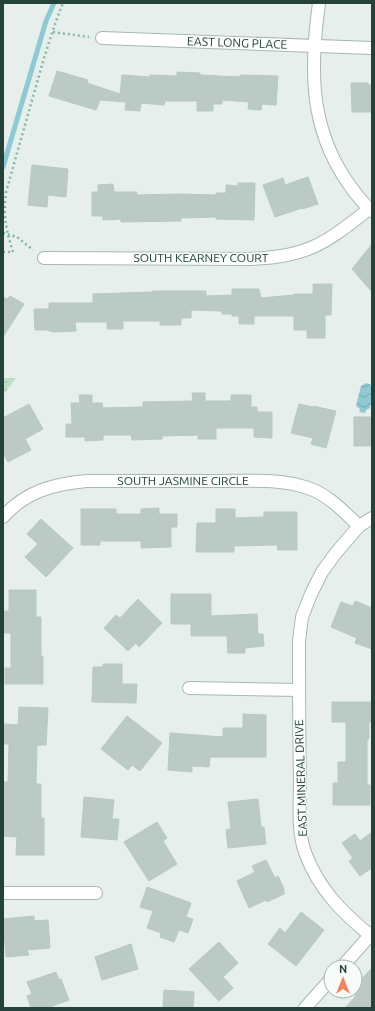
<svg xmlns="http://www.w3.org/2000/svg" width="375" height="1011" font-family="Ubuntu,sans-serif">
  <defs>
    <pattern id="park-dots" width="8" height="8" patternUnits="userSpaceOnUse"><rect width="8" height="8" fill="#bfe0c8"/><path d="M2 2h.1M6 6h.1" fill="none" stroke="#a4c1ad" stroke-width="1.8" stroke-linecap="round"/></pattern>
    <pattern id="water-waves" width="16" height="10" patternUnits="userSpaceOnUse"><rect width="16" height="10" fill="#8ec9d4"/><path d="M0 5q4-4 8 0t8 0" fill="none" stroke="#74a5ad"/></pattern>
  </defs>
  <rect width="100%" height="100%" fill="#e6efeb"/>
  <polygon fill="url(#park-dots)" points="3,378 16,378 3,395"/>
  <polygon fill="url(#water-waves)" points="366,383 372,385 372,398 370,408 366,410 365,413 359,412 360,409 356,406 361,386"/>
  <g fill="none" stroke-linecap="round" stroke-linejoin="round">
    <polyline stroke="#8ec9d4" stroke-width="5" points="3,167 46,21 54,3"/>
  </g>
  <g fill="#bbcac4" stroke="#b8c9c2">
    <polygon points="57,71 88,80 87,83 120,94 122,75 150,77 150,75 177,76 177,72 200,73 200,75 240,77 240,75 278,76 276,105 262,104 261,110 248,109 249,102 222,100 222,104 213,104 213,111 197,111 197,101 165,101 164,105 141,103 140,111 125,110 126,102 100,100 96,110 49,96"/>
    <polygon points="351,83 368,83 368,85 372,85 372,112 352,112"/>
    <polygon points="32,165 68,169 66,197 48,195 47,207 28,205"/>
    <polygon points="308,177 318,204 302,209 302,208 275,217 263,185 283,178 285,185"/>
    <polygon points="238,183 255,183 254,220 216,219 216,217 181,218 181,221 121,222 121,219 103,220 103,216 92,216 92,192 98,192 98,185 113,184 114,192 137,192 137,195 178,194 216,195 216,193 226,193 226,185 238,186"/>
    <polygon points="372,244 372,292 352,269"/>
    <polygon points="313,284 332,284 331,315 325,315 325,338 307,338 307,330 294,330 294,316 254,316 254,324 239,324 239,316 232,316 232,314 222,314 222,311 191,310 191,318 181,318 181,325 160,325 160,321 123,321 123,329 107,329 107,322 75,322 76,331 55,332 49,331 49,330 35,330 34,309 49,309 49,303 93,303 93,294 152,292 153,291 206,291 206,296 232,295 232,289 259,289 261,298 294,295 294,294 313,294"/>
    <polygon points="10,296 24,304 3,337 3,297 7,299"/>
    <polygon points="192,393 205,393 205,401 231,401 231,395 251,395 251,407 257,407 257,412 272,412 272,438 254,437 254,428 216,428 216,439 198,439 198,435 162,436 162,439 132,440 131,435 103,435 103,440 85,441 85,437 66,437 66,424 72,424 71,403 80,403 79,395 92,395 92,403 102,403 103,408 143,407 143,402 193,401"/>
    <polygon points="29,404 43,429 25,439 31,450 8,462 3,453 3,418"/>
    <polygon points="299,404 313,407 313,406 336,411 326,448 311,444 313,438 291,433"/>
    <rect x="354" y="417" width="18" height="29"/>
    <polygon points="159,508 159,514 177,514 177,527 171,527 171,547 141,548 141,541 100,541 100,545 81,545 81,509 116,509 116,514 141,514 141,509"/>
    <polygon points="216,509 235,509 235,518 264,517 264,512 297,512 297,550 278,550 277,545 234,546 234,552 196,552 197,523 216,523"/>
    <polygon points="41,519 73,548 46,577 25,557 38,544 27,534"/>
    <polygon points="9,590 36,590 36,617 41,617 41,656 43,656 43,684 5,684 5,668 11,668 11,633 4,633 4,611 9,611"/>
    <polygon points="171,594 211,594 211,616 257,614 258,634 263,634 264,646 245,648 245,653 228,653 227,636 191,636 191,624 171,624"/>
    <polygon points="138,599 162,623 139,647 136,643 128,651 104,628 116,615 120,618"/>
    <polygon points="355,601 372,608 372,649 355,643 357,638 331,627 341,602 353,606"/>
    <polygon points="103,664 122,664 122,684 137,684 136,703 92,702 93,667 103,667"/>
    <polygon points="332,702 372,702 372,722 369,722 369,739 367,739 367,785 370,785 370,805 333,805 333,783 338,783 338,762 346,762 346,722 332,722"/>
    <polygon points="19,707 48,708 46,745 37,745 36,784 41,784 41,818 44,818 44,855 16,855 17,837 3,836 4,782 8,782 9,744 3,744 4,724 18,725"/>
    <polygon points="243,714 266,715 266,757 210,757 209,767 192,766 192,772 168,770 170,733 223,737 223,728 243,728"/>
    <polygon points="127,716 162,743 140,771 132,765 128,770 101,749"/>
    <polygon points="84,797 114,800 112,819 119,819 117,840 81,837"/>
    <polygon points="258,799 261,827 264,827 266,844 228,848 226,830 231,829 228,802"/>
    <polygon points="157,822 167,838 163,841 177,864 149,881 124,842"/>
    <polygon points="372,832 372,868 360,876 349,861 353,858 342,843 355,834 360,841"/>
    <polygon points="266,860 275,878 278,876 284,889 284,894 267,902 266,900 249,908 237,881 255,872 252,866"/>
    <polygon points="147,887 191,903 186,917 193,919 188,933 179,930 174,942 160,937 161,933 147,928 153,911 140,907"/>
    <polygon points="301,912 324,930 296,966 268,944 280,928 285,933"/>
    <polygon points="34,916 34,921 48,920 50,948 27,950 29,955 6,957 3,919"/>
    <polygon points="219,942 238,963 223,977 233,988 219,1001 189,969"/>
    <polygon points="131,944 138,969 102,980 95,957"/>
    <polygon points="372,968 372,1008 345,1008 355,997 355,986"/>
    <polygon points="56,972 59,980 61,979 69,1000 47,1008 31,1008 27,996 32,994 27,982"/>
    <polygon points="164,990 194,992 193,1008 163,1008"/>
  </g>
  <g fill="none" stroke-linecap="round" stroke-linejoin="round">
    <defs>
      <g id="minor">
        <path d="M 319,3 C 310,68 309,127 348,183 C 355,193 363,204 372,211"/>
        <polyline points="102,38 372,48"/>
        <path d="M 44,258 L 249,259 C 271,258 292,256 313,247 C 333,238 351,223 369,209"/>
        <path d="M 3,517 C 26,491 54,484 87,481 C 131,481 174,481 218,481 C 248,481 280,478 308,488 C 329,495 344,512 359,526"/>
        <path d="M 372,518 L 359,526 L 335,554 L 322,572 L 311,594 L 302,617 L 299,641 C 299,687 299,734 300,780 C 300,804 297,833 306,855 C 320,891 343,913 372,937"/>
        <polyline points="189,688 299,690"/>
        <polyline points="3,893 96,893"/>
        <polyline points="342,967 372,933"/>
        <polyline points="305,1008 331,979"/>
      </g>
    </defs>
    <use href="#minor" stroke="#a8b8b2" stroke-width="14"/>
    <g stroke="#86b3a5" stroke-width="2.5" stroke-dasharray="2 3" stroke-linecap="butt">
      <polyline points="53,32 89,37"/>
      <polyline points="3,233 17,237 33,250"/>
      <path d="M 3,252 L 13,252 C 6,229 3,217 6,192 L 44,58 L 56,21 L 63,3"/>
    </g>
    <use href="#minor" stroke="#fff" stroke-width="12"/>
  </g>
  <g text-anchor="middle" stroke-width="3" stroke-linejoin="round" paint-order="stroke">
    <g font-size="12" fill="#24423a" stroke="#f7fbf9">
      <text transform="translate(237 43) rotate(2)" y="4">EAST LONG PLACE</text>
      <text x="201" y="262">SOUTH KEARNEY COURT</text>
      <text x="183" y="485">SOUTH JASMINE CIRCLE</text>
      <text transform="translate(301 778) rotate(-92)" y="4">EAST MINERAL DRIVE</text>
    </g>
  </g>
  <rect width="375" height="1011" fill="none" stroke="#24423a" stroke-width="8"/>
  <g transform="translate(343 979)"><circle r="19" fill="#f7fbf9" stroke="#a3b1ad"/>
  <path d="M0-3L7 15L0 10L-7 15Z" fill="#f4845f"/>
  <text y="-6" font-size="11" font-weight="bold" text-anchor="middle" fill="#24423a">N</text>
  </g>
</svg>
